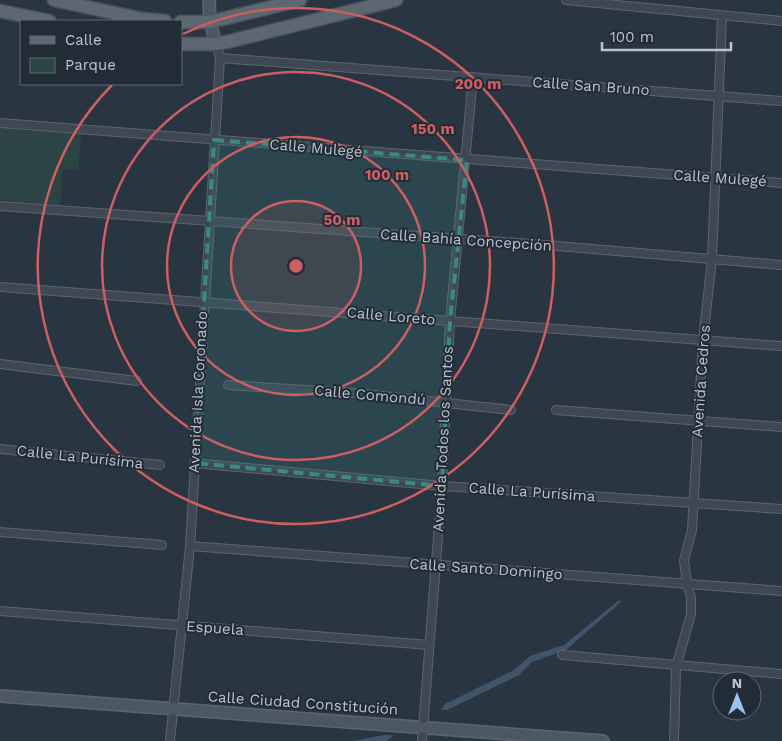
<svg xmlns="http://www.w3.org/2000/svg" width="782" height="741" font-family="'Work Sans',sans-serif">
  <rect width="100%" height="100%" fill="#293642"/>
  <polygon fill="#2c4444" points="0,128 81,135 78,170 63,169 60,205 0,200"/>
  <g fill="#41556a">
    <polygon points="618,601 622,601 566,650 532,662 519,675 447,710 441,710 445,704 514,670 530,656 564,645"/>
    <polygon points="384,735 394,735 387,741 353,741"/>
  </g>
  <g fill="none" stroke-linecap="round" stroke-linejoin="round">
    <defs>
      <g id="street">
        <polyline points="566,0 782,21"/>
        <polyline points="220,58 782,101"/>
        <polyline points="0,123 782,183"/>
        <polyline points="0,206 545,245 782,265"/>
        <polyline points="0,287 782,346"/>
        <polyline points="0,364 137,381"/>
        <polyline points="228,385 355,393 511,410"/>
        <polyline points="556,410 782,427"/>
        <polyline points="0,449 160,465"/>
        <polyline points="194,463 442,486 782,509"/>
        <polyline points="0,532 162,545"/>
        <polyline points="190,546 782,591"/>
        <polyline points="0,611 429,645"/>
        <polyline points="562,655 782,674"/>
        <polyline points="170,741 190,546 220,58 216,44"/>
        <polyline points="422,741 442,486 450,321 473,77"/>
        <polyline points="674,741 676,667 691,614 691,598 687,583 684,560 692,530 703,340 712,259 722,17"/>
      </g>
      <g id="secondary">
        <polyline points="209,0 210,22 216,44"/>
        <polyline points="0,696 603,741"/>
      </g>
      <g id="primary">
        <polyline points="54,0 142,19 165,21"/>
        <polyline points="0,11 49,21"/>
        <polyline points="181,22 210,22 300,0"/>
        <polyline points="181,44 216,44 231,41 396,0"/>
      </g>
    </defs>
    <use href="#street" stroke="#5c656f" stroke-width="10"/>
    <use href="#secondary" stroke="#5c656f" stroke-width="14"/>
    <use href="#primary" stroke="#4a535e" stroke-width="15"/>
    <use href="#street" stroke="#3e4752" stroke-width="8"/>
    <use href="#secondary" stroke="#4c5764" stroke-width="11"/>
    <use href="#primary" stroke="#5c6772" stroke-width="12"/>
  </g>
  <path fill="#3a8986" fill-opacity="0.2" stroke="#3a8986" stroke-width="4" stroke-dasharray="10 6" stroke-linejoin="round" d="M 214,140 L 467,160 L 450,321 L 442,486 L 194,463 Z"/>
  <circle cx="296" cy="266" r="65" fill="#cd5e61" fill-opacity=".12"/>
  <g fill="none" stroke="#cd5e61" stroke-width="2.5">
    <circle cx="296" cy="266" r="65"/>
    <circle cx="296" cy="266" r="129"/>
    <circle cx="296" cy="266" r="194"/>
    <path d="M183 34A258 258 0 1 1 112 85"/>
  </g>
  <g text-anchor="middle" stroke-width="4" stroke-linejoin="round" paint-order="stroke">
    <g font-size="15" fill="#bbc3cc" stroke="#222c37">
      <text transform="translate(591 86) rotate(4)" y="5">Calle San Bruno</text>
      <text transform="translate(316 148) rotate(5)" y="5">Calle Mulegé</text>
      <text transform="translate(720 178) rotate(4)" y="5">Calle Mulegé</text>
      <text transform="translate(466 240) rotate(4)" y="5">Calle Bahía Concepción</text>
      <text transform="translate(391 316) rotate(5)" y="5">Calle Loreto</text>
      <text transform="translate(701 381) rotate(-86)" y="5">Avenida Cedros</text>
      <text transform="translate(198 392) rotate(-87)" y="5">Avenida Isla Coronado</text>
      <text transform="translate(370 395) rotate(5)" y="5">Calle Comondú</text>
      <text transform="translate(443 439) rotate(-87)" y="5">Avenida Todos los Santos</text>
      <text transform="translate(80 457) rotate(6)" y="5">Calle La Purísima</text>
      <text transform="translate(532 492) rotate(4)" y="5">Calle La Purísima</text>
      <text transform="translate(486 569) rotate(4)" y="5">Calle Santo Domingo</text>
      <text transform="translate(215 628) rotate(4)" y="5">Espuela</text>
      <text transform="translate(303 703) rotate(4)" y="5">Calle Ciudad Constitución</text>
    </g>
  </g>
  <circle cx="296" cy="266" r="8" fill="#cd5e61" stroke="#222c37" stroke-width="2.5"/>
  <g font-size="15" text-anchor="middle" font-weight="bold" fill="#cd5e61" stroke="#222c37" stroke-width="4" stroke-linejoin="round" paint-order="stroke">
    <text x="478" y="89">200 m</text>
    <text x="433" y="134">150 m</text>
    <text x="387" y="180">100 m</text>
    <text x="342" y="225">50 m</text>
  </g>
  <rect x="20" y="20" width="162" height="65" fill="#222c37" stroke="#5f6873"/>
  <rect x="30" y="36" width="25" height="8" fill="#5c6772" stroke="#5f6873"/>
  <text x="65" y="45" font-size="15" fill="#bbc3cc">Calle</text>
  <rect x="30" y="58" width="25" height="15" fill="#2c4444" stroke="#5f6873"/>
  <text x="65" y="70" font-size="15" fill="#bbc3cc">Parque</text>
  <g transform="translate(737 696)"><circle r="24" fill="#222c37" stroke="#5f6873"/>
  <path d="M0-4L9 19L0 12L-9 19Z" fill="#9ac2f1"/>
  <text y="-8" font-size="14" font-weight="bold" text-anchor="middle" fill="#bbc3cc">N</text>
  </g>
  <path d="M602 42v8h129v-8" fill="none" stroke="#bbc3cc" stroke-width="2.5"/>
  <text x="610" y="42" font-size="15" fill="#bbc3cc" stroke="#222c37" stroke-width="4" paint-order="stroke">100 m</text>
</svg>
